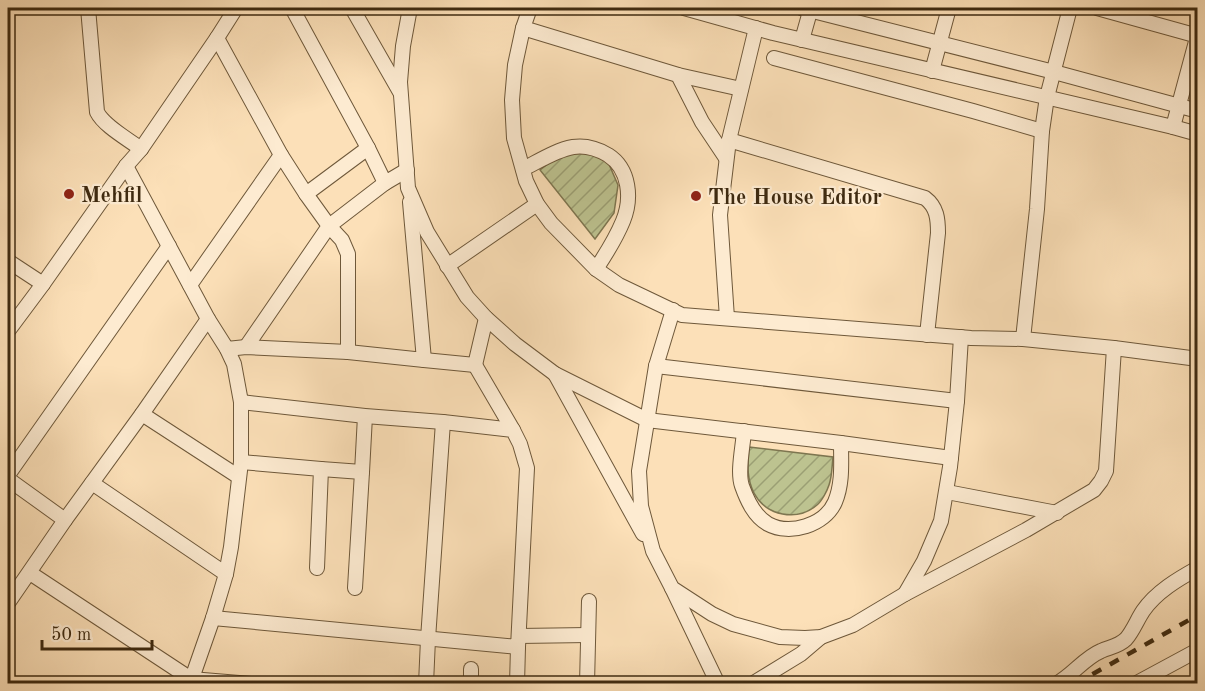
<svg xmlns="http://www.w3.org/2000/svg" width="1205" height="691" font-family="'Old Standard TT',serif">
  <defs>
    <pattern id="garden-furrows" width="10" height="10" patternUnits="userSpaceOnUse" patternTransform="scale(1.5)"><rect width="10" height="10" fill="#bdc390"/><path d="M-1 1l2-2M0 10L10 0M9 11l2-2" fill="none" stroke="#9b9f74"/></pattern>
  </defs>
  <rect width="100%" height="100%" fill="#fce0b8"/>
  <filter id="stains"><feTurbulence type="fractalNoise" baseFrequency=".00333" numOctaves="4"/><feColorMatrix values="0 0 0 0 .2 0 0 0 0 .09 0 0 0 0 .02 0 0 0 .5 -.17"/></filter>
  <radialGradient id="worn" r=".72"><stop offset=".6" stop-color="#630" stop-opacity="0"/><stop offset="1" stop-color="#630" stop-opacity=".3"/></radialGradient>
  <g fill="url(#garden-furrows)" stroke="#7e7650" stroke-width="1.5">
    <polygon points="591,153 608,162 618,185 614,213 595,239 540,170 561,154"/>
    <path d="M 749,447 L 833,457 C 832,466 832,477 829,485 C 827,491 822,501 817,505 C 797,522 766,516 754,493 C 746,477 748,464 749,447 Z"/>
  </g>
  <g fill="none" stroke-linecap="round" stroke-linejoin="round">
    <defs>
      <g id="minor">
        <path d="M 88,8 L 97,112 C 104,126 128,139 141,149"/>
        <polyline points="292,8 368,148 385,183 407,170"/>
        <polyline points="352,8 400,92"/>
        <polyline points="410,8 403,46 400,82 408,188 427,232 467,297 486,318 515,344 555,374 647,420 841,443 951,458"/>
        <polyline points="530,8 523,28 515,65 512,100 514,138 526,181 537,204 551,223 596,269 619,285 682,315 971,338 1023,339 1114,348 1198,359"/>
        <polyline points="684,8 773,33 1173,127 1198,134"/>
        <polyline points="801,8 1054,72 1198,111"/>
        <polyline points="1097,8 1198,36"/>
        <polyline points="523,28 678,75 741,89"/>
        <polyline points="217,38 281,155 306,194 368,148"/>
        <polyline points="802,40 811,8"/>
        <polyline points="774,58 973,111 1042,131"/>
        <polyline points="932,71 949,8"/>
        <polyline points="678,75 702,122 726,158"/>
        <polyline points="1173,127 1198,34"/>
        <path d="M 729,140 L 925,198 C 937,207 938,219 938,233 L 927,335"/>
        <polyline points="126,166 208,319 227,349 234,364 241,402 241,462 231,547 226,574 213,618 190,684"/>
        <path d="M 523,169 C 539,161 556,150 573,147 C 586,145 598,149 608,155 C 630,169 632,199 623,221 C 616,238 606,254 596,269"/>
        <polyline points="8,261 43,284"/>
        <polyline points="447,266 537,204"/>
        <polyline points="190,285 281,155"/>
        <polyline points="673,310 656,366 639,471 641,506 653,551 672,588 712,614 733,624 780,637 805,638 821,637 853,625 905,594 1026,530 1094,490 1101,481 1106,471 1114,348"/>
        <polyline points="727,318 720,215 729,140 756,28"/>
        <polyline points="8,331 43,284 126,166 141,149 217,38 236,8"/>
        <polyline points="1023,339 1037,209 1042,131 1047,97 1070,8"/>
        <polyline points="246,347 329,226 306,194"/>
        <polyline points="227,349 246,347 348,352 424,360 410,202"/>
        <polyline points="348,352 348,254 342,240 329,226 385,183"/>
        <polyline points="424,360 475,365 486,318"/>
        <polyline points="475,365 513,430"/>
        <polyline points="656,366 957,401"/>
        <polyline points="555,374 643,534"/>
        <polyline points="142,414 239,477"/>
        <path d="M 744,431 C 743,447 737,472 742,486 C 747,500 754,516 768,524 C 790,536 825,525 835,502 C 843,483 841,462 841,443"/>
        <polyline points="241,462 321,469 317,568"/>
        <polyline points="321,469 362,472 355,588"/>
        <polyline points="362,472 365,416"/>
        <polyline points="8,475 169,246"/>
        <polyline points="8,479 65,520 8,603"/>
        <polyline points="92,483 226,574"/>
        <polyline points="947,492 1057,513"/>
        <polyline points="65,520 142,414 208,319"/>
        <polyline points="30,573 191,679 251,684"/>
        <polyline points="672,588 718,684"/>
        <polyline points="905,594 924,561 941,521 950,467 957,401 961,337"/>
        <polyline points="213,618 518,647 527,468 520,444 513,430 443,422 365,416 241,402"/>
        <polyline points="519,636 588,635"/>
        <polyline points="426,684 428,639 443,422"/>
        <polyline points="471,684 471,669"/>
        <polyline points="517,684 518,647"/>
        <polyline points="587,684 589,601"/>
        <polyline points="752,684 801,654 821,637"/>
        <path d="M 1056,684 C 1073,675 1084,658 1101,651 C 1110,647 1119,646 1126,639 C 1133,631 1137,620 1143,611 C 1156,592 1178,579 1198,568"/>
        <polyline points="1135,684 1198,650"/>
      </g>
    </defs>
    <use href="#minor" stroke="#6e583a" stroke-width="16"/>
    <use href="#minor" stroke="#fdebd1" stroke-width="14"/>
    <polyline stroke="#3e2a10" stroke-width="4.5" stroke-dasharray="10 10" stroke-linecap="butt" points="1075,684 1198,615"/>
  </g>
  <g fill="#8f2418" stroke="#fdebd1" stroke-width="2">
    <circle cx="69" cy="194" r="6"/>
    <circle cx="696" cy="196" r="6"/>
  </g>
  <g text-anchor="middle" stroke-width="4.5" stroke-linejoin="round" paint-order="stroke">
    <g font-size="22" font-weight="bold" fill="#3e2a10" stroke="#fdebd1" text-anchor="start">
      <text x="81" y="202">Mehfil</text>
      <text x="708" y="204">The House Editor</text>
    </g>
  </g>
  <rect width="1205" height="691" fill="none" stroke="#fce0b8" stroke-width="30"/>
  <rect x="9" y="9" width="1187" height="673" fill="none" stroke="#3e2a10" stroke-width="3"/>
  <rect x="15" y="15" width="1175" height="661" fill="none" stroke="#3e2a10" stroke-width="1.5"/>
  <path d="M42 640v9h110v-9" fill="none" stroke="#3e2a10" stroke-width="3"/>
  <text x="51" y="640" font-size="18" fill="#3e2a10" stroke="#fdebd1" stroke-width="4.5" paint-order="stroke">50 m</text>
  <rect width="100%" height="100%" filter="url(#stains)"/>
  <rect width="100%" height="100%" fill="url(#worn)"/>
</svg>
